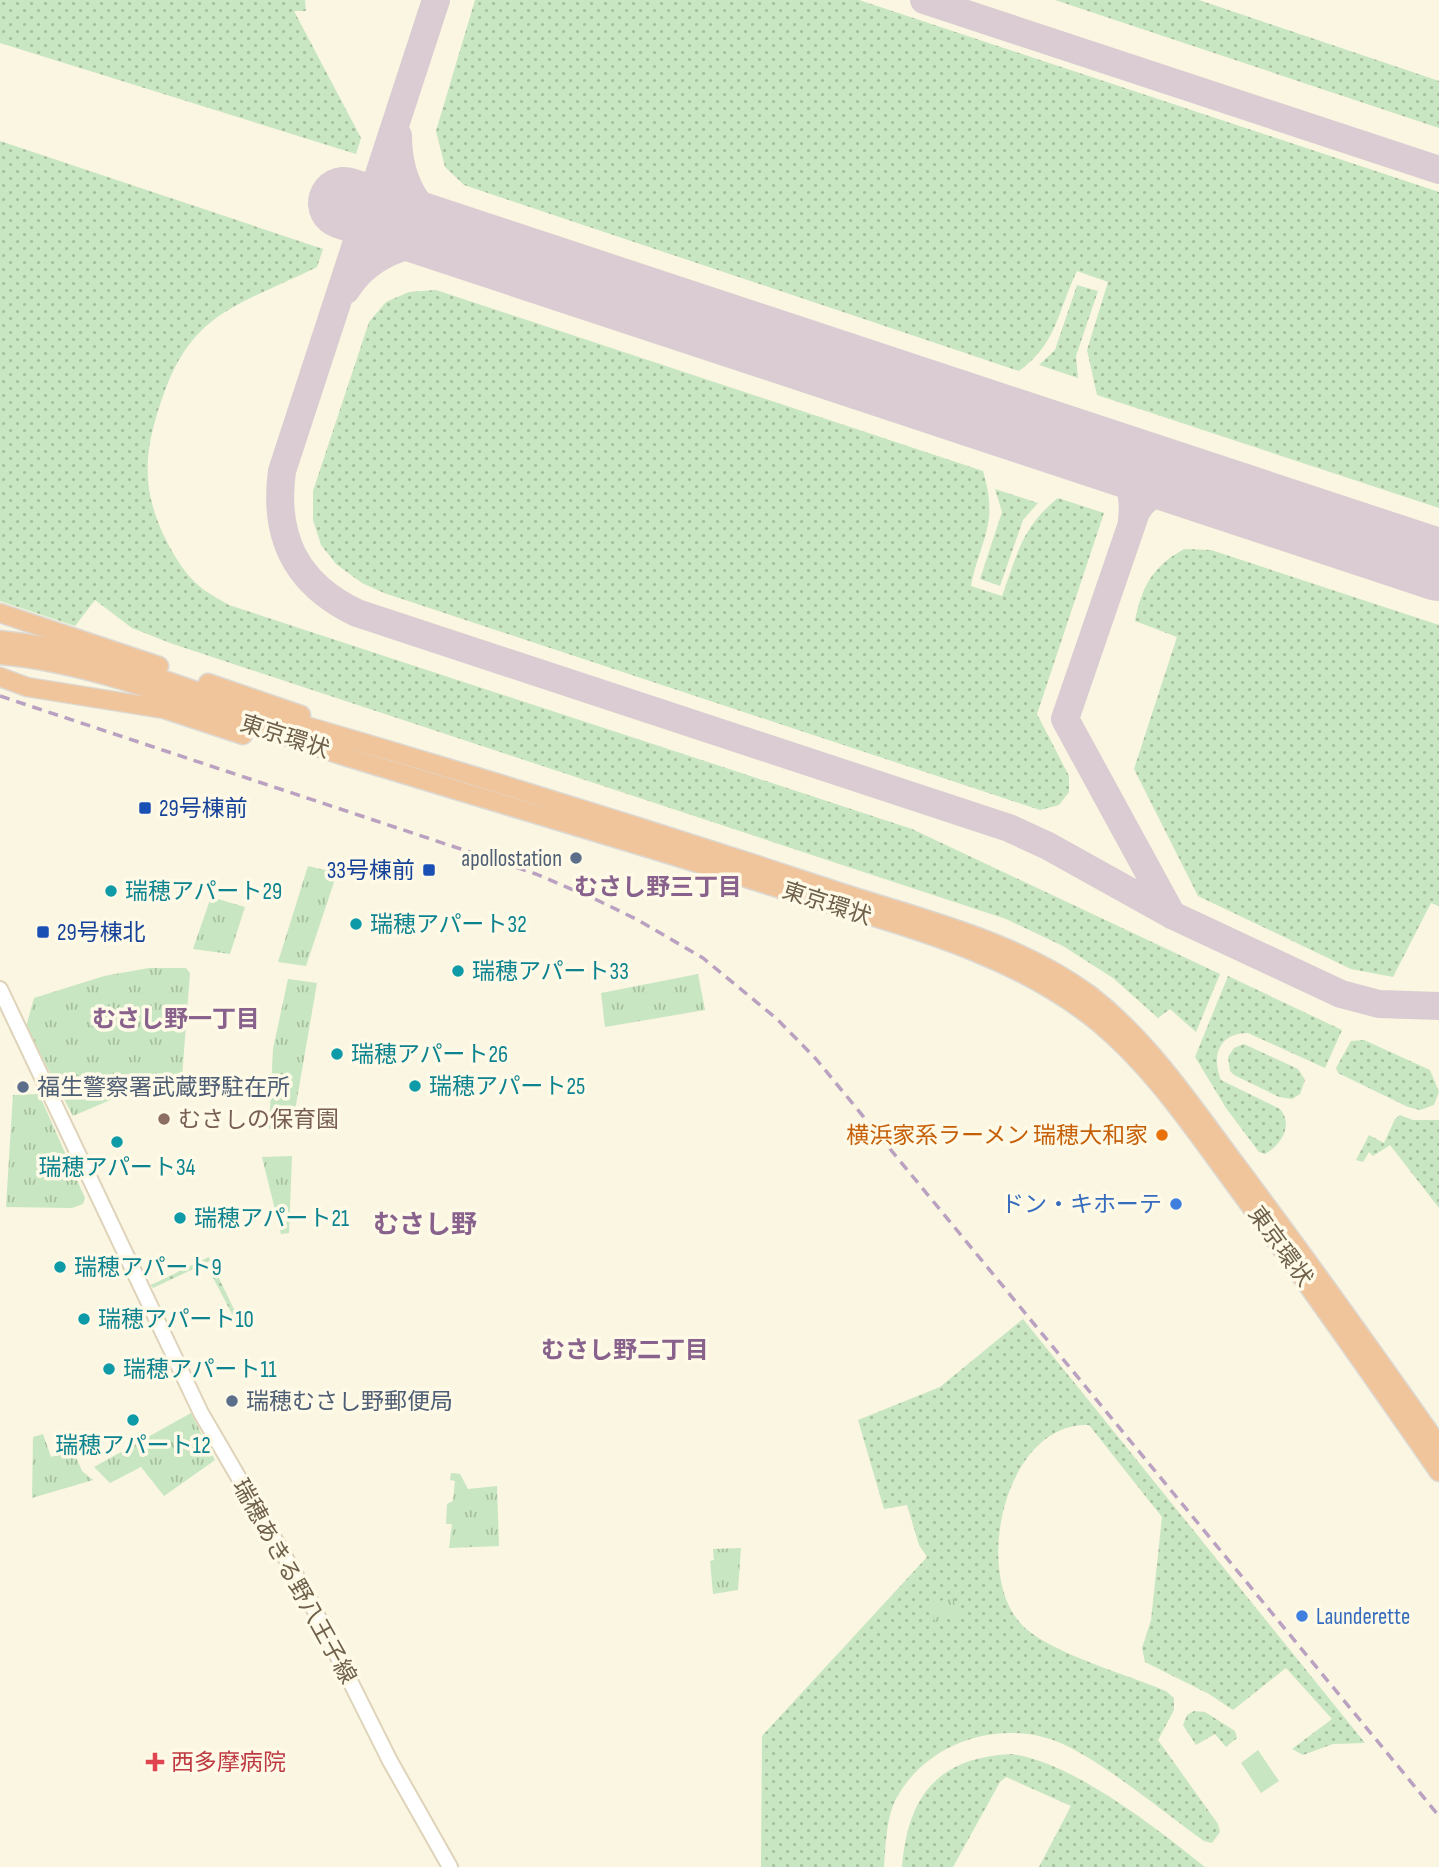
<svg xmlns="http://www.w3.org/2000/svg" width="1439" height="1867" font-family="'Sofia Sans Condensed','Noto Sans JP',sans-serif">
  <defs>
    <pattern id="grass-dots" width="8" height="8" patternUnits="userSpaceOnUse" patternTransform="scale(1.75)"><rect width="8" height="8" fill="#c8e6c1"/><path d="M2 2h.1M6 6h.1" fill="none" stroke="#a7be9f" stroke-width="1.8" stroke-linecap="round"/></pattern>
    <pattern id="park-tufts" width="24" height="20" patternUnits="userSpaceOnUse" patternTransform="scale(1.75)"><rect width="24" height="20" fill="#c8e6c1"/><path d="M3 7l-1-3M5 7V3M7 7l1-3M15 17l-1-3M17 17v-4M19 17l1-3" fill="none" stroke="#a7be9f"/></pattern>
  </defs>
  <rect width="100%" height="100%" fill="#faf6e1"/>
  <g fill="url(#grass-dots)">
    <polygon points="0,0 305,0 306,11 294,11 361,138 356,154 0,43"/>
    <path d="M 475,0 L 859,0 L 1439,192 L 1439,508 L 1097,395 L 1087,350 L 1108,282 L 1077,271 C 1058,310 1057,344 1019,371 L 464,185 L 445,167 L 436,131 Z"/>
    <polygon points="1055,0 1199,0 1439,81 1439,128"/>
    <path d="M 0,141 L 323,249 L 317,267 C 282,285 234,301 205,327 C 183,347 171,372 162,399 C 143,453 141,491 167,542 C 175,557 185,574 198,585 C 207,593 219,599 229,605 L 912,829 L 1220,974 L 1196,1032 L 1170,1009 L 1158,1018 L 1113,978 L 1063,946 L 1006,919 L 173,644 L 132,628 L 95,600 L 75,626 L 0,601 Z"/>
    <polygon points="1077,285 1098,291 1076,356 1078,378 1039,365 1055,350"/>
    <path d="M 436,290 L 983,471 C 999,525 981,537 971,586 L 1002,596 C 1018,553 1021,528 1058,498 L 1104,513 L 1037,714 L 1069,776 L 1069,792 L 1059,805 L 1040,810 L 384,593 L 362,583 L 336,564 L 321,545 L 313,520 L 313,491 L 369,322 L 386,302 L 409,292 Z"/>
    <polygon points="995,489 1038,503 1023,520 1000,586 980,579 1002,512"/>
    <path d="M 1184,549 L 1211,550 L 1439,625 L 1439,906 L 1431,903 L 1393,977 L 1351,969 L 1198,896 L 1134,769 L 1177,637 L 1135,621 C 1142,586 1152,567 1184,549 Z"/>
    <path d="M 1228,976 L 1342,1030 L 1325,1068 L 1248,1033 C 1219,1033 1211,1056 1221,1080 L 1280,1109 C 1294,1125 1281,1145 1265,1154 L 1259,1152 L 1226,1108 L 1195,1057 Z"/>
    <polygon points="1364,1040 1430,1070 1439,1092 1434,1105 1420,1110 1408,1107 1338,1073 1336,1068 1351,1041"/>
    <polygon points="1244,1044 1298,1069 1305,1080 1300,1094 1292,1099 1279,1097 1234,1075 1230,1071 1228,1057 1234,1048"/>
    <polygon points="1400,1115 1413,1120 1439,1120 1439,1208 1390,1145 1373,1156 1369,1152 1363,1162 1356,1160 1369,1135 1384,1143 1395,1119"/>
    <polygon points="209,1257 210,1261 153,1288 151,1285"/>
    <polygon points="215,1270 243,1328 240,1329 210,1272"/>
    <path d="M 1023,1319 L 1365,1743 L 1333,1744 L 1303,1755 L 1292,1749 L 1332,1719 L 1286,1668 L 1233,1710 L 1209,1694 L 1145,1662 L 1142,1648 L 1151,1620 L 1162,1517 L 1089,1425 C 1004,1421 970,1578 1025,1628 C 1054,1654 1128,1675 1166,1691 L 1174,1698 L 1174,1710 L 1158,1740 L 1218,1824 L 1220,1832 L 1212,1843 L 1204,1841 C 1163,1812 1097,1756 1053,1740 C 995,1720 925,1744 896,1799 C 886,1818 886,1846 884,1867 L 761,1867 L 762,1736 L 927,1557 L 919,1545 L 907,1505 L 884,1509 L 858,1420 L 940,1387 Z"/>
    <polygon points="1194,1711 1205,1712 1235,1731 1237,1738 1226,1747 1215,1734 1196,1745 1183,1725 1187,1715"/>
    <path d="M 1011,1754 C 1073,1762 1156,1828 1205,1867 L 1039,1867 L 1071,1806 L 1006,1777 L 1000,1782 L 953,1867 L 902,1867 C 908,1796 937,1758 1011,1754 Z"/>
  </g>
  <g fill="url(#park-tufts)">
    <polygon points="308,866 337,873 306,966 278,962"/>
    <polygon points="211,897 245,907 230,954 193,949"/>
    <polygon points="149,968 186,968 190,973 181,1090 136,1089 73,1116 26,1027 34,998 104,976"/>
    <polygon points="698,974 705,1010 605,1027 601,993"/>
    <polygon points="288,979 317,983 292,1128 269,1129 273,1049"/>
    <polygon points="39,1094 85,1198 83,1204 72,1208 6,1207 13,1095"/>
    <polygon points="292,1156 289,1233 281,1234 262,1157"/>
    <polygon points="191,1413 215,1460 164,1496 141,1467 110,1483 94,1467"/>
    <polygon points="43,1434 51,1457 73,1450 82,1471 93,1480 32,1498 33,1437"/>
    <polygon points="451,1473 460,1474 468,1489 497,1486 499,1546 449,1548 452,1524 446,1524 447,1504 453,1501 455,1481 450,1480"/>
    <polygon points="741,1548 738,1590 713,1594 710,1561 714,1560 713,1549"/>
    <polygon points="953,1597 958,1616 935,1622 930,1604"/>
  </g>
  <polygon fill="#c8e6c1" points="1258,1750 1279,1781 1261,1793 1241,1763"/>
  <g fill="none" stroke-linecap="round" stroke-linejoin="round">
    <g stroke="#daccd2" stroke-width="28">
      <path d="M 436,0 L 282,471 C 273,537 296,584 357,613 L 1009,828 L 1048,846 L 1172,915 L 1341,994 L 1379,1004 L 1439,1006"/>
      <polyline points="924,0 1439,170"/>
      <path d="M 398,136 C 398,189 425,223 471,245"/>
      <path d="M 346,290 C 371,250 419,236 464,244"/>
      <path d="M 1108,456 C 1129,473 1135,494 1132,520"/>
      <path d="M 1172,915 L 1065,719 L 1136,512 C 1149,490 1168,486 1192,483"/>
    </g>
    <polyline stroke="#daccd2" stroke-width="72" points="344,203 1439,565"/>
    <defs>
      <polyline id="secondary" points="0,989 201,1413 306,1593 390,1761 450,1867"/>
      <g id="highway">
        <polyline points="0,613 159,666"/>
        <path d="M 0,640 C 98,649 188,692 282,719 C 468,773 652,830 836,891 C 921,919 1018,941 1091,996 C 1150,1042 1192,1106 1237,1166 C 1306,1258 1373,1352 1439,1446"/>
        <path d="M 0,655 C 111,665 234,721 341,755 C 487,800 635,843 781,889 C 890,923 1009,949 1099,1023 C 1155,1070 1195,1131 1238,1189 C 1307,1282 1373,1377 1439,1472"/>
        <polyline points="0,677 27,687 164,709 243,735"/>
        <polyline points="208,683 301,715"/>
      </g>
    </defs>
    <use href="#secondary" stroke="#dfd3b9" stroke-width="18"/>
    <use href="#highway" stroke="#dcd9d4" stroke-width="21"/>
    <use href="#secondary" stroke="#fff" stroke-width="14"/>
    <use href="#highway" stroke="#f1c59b" stroke-width="18"/>
    <polyline stroke="#baa1c2" stroke-width="3.5" stroke-dasharray="10 7" stroke-linecap="butt" points="0,696 536,874 597,900 638,920 703,958 777,1019 816,1059 1439,1816"/>
  </g>
  <g fill="#1a4fb4" stroke="#fefae7" stroke-width="2.5">
    <rect x="138" y="801" width="14" height="14" rx="3.5"/>
    <rect x="422" y="863" width="14" height="14" rx="3.5"/>
    <rect x="36" y="925" width="14" height="14" rx="3.5"/>
  </g>
  <g fill="#5c6f8a" stroke="#fefae7" stroke-width="2.5">
    <circle cx="576" cy="858" r="7"/>
    <circle cx="23" cy="1087" r="7"/>
    <circle cx="232" cy="1401" r="7"/>
  </g>
  <g fill="#0f9aa8" stroke="#fefae7" stroke-width="2.5">
    <circle cx="111" cy="891" r="7"/>
    <circle cx="356" cy="924" r="7"/>
    <circle cx="458" cy="971" r="7"/>
    <circle cx="337" cy="1054" r="7"/>
    <circle cx="415" cy="1086" r="7"/>
    <circle cx="117" cy="1142" r="7"/>
    <circle cx="180" cy="1218" r="7"/>
    <circle cx="60" cy="1267" r="7"/>
    <circle cx="84" cy="1319" r="7"/>
    <circle cx="109" cy="1369" r="7"/>
    <circle cx="133" cy="1420" r="7"/>
  </g>
  <circle fill="#8d6e63" stroke="#fefae7" stroke-width="2.5" cx="164" cy="1119" r="7"/>
  <circle fill="#e8710a" stroke="#fefae7" stroke-width="2.5" cx="1162" cy="1135" r="7"/>
  <g fill="#3f7fe0" stroke="#fefae7" stroke-width="2.5">
    <circle cx="1176" cy="1204" r="7"/>
    <circle cx="1302" cy="1616" r="7"/>
  </g>
  <path fill="#e0444e" stroke="#fefae7" stroke-width="2.5" d="M151.5 1751.5h7v7h7v7h-7v7h-7v-7h-7v-7h7z"/>
  <g text-anchor="middle" stroke-width="7" stroke-linejoin="round" paint-order="stroke">
    <g font-size="23" fill="#6f604a" stroke="#fefae7">
      <text transform="translate(285 736) rotate(18)" y="8">東京環状</text>
      <text transform="translate(827 903) rotate(18)" y="8">東京環状</text>
      <text transform="translate(1281 1246) rotate(54)" y="8">東京環状</text>
      <text transform="translate(295 1581) rotate(61)" y="8">瑞穂あきる野八王子線</text>
    </g>
    <g font-size="23" fill="#164399" stroke="#fefae7" text-anchor="start">
      <text x="159" y="816">29号棟前</text>
      <text x="415" y="878" text-anchor="end">33号棟前</text>
      <text x="57" y="940">29号棟北</text>
    </g>
    <g font-size="23" fill="#4e5e75" stroke="#fefae7" text-anchor="start">
      <text x="562" y="866" text-anchor="end">apollostation</text>
      <text x="37" y="1095">福生警察署武蔵野駐在所</text>
      <text x="246" y="1409">瑞穂むさし野郵便局</text>
    </g>
    <g font-size="23" fill="#0d838f" stroke="#fefae7" text-anchor="start">
      <text x="125" y="899">瑞穂アパート29</text>
      <text x="370" y="932">瑞穂アパート32</text>
      <text x="472" y="979">瑞穂アパート33</text>
      <text x="351" y="1062">瑞穂アパート26</text>
      <text x="429" y="1094">瑞穂アパート25</text>
      <text x="117" y="1175" text-anchor="middle">瑞穂アパート34</text>
      <text x="194" y="1226">瑞穂アパート21</text>
      <text x="74" y="1275">瑞穂アパート9</text>
      <text x="98" y="1327">瑞穂アパート10</text>
      <text x="123" y="1377">瑞穂アパート11</text>
      <text x="133" y="1453" text-anchor="middle">瑞穂アパート12</text>
    </g>
    <g font-size="23" fill="#785e54" stroke="#fefae7" text-anchor="start">
      <text x="178" y="1127">むさしの保育園</text>
    </g>
    <g font-size="23" fill="#c56008" stroke="#fefae7" text-anchor="end">
      <text x="1148" y="1143">横浜家系ラーメン 瑞穂大和家</text>
    </g>
    <g font-size="23" fill="#366cbe" stroke="#fefae7" text-anchor="end">
      <text x="1162" y="1212">ドン・キホーテ</text>
      <text x="1316" y="1624" text-anchor="start">Launderette</text>
    </g>
    <g font-size="23" fill="#be3a42" stroke="#fefae7" text-anchor="start">
      <text x="171" y="1770">西多摩病院</text>
    </g>
    <g font-size="24" font-weight="bold" fill="#88628c" stroke="#fefae7">
      <text x="658" y="895">むさし野三丁目</text>
      <text x="176" y="1027">むさし野一丁目</text>
      <text x="625" y="1358">むさし野二丁目</text>
    </g>
    <g font-size="26" font-weight="bold" fill="#88628c" stroke="#fefae7">
      <text x="425" y="1233">むさし野</text>
    </g>
  </g>
</svg>
